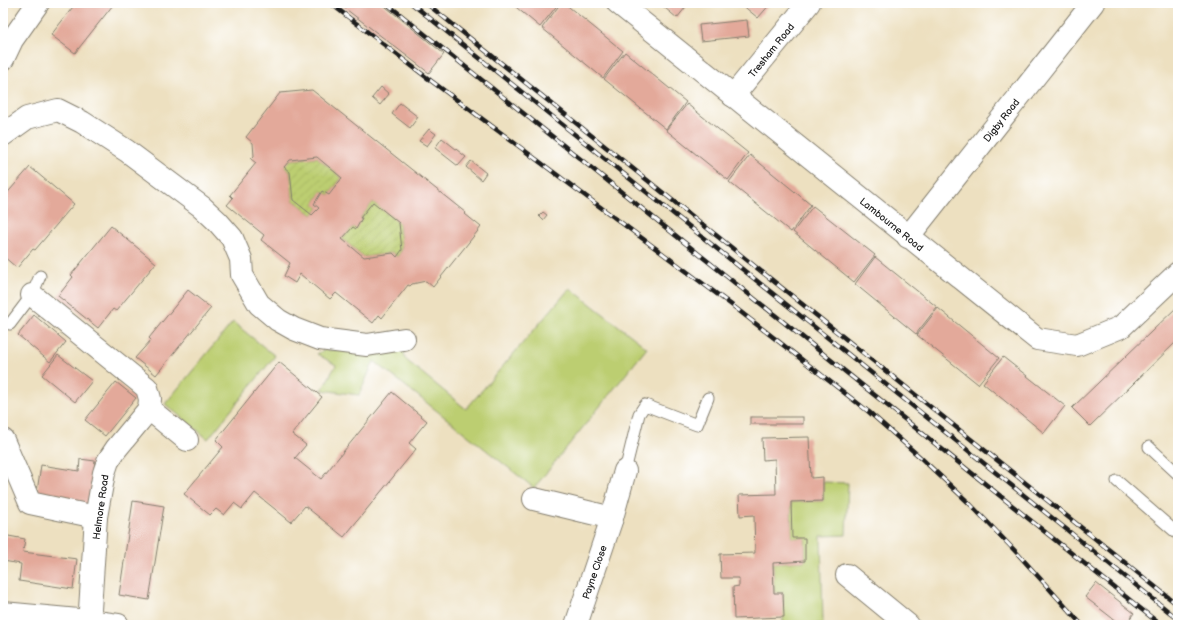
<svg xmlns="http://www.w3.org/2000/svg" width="1181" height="628" font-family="'Balsamiq Sans',sans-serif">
  <defs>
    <pattern id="garden-furrows" width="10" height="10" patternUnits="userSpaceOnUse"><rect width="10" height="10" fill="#bcce71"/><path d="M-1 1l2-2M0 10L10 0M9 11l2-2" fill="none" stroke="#a1b061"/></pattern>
  </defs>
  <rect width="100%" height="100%" fill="#fff"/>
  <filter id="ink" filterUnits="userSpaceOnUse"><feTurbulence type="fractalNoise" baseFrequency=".025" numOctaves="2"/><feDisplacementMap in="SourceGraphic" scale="8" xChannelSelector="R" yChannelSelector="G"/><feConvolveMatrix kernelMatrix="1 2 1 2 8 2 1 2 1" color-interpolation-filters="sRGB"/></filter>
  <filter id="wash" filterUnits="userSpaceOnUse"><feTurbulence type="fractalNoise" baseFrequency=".012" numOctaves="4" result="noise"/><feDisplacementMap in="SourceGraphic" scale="16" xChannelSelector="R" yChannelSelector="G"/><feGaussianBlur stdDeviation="0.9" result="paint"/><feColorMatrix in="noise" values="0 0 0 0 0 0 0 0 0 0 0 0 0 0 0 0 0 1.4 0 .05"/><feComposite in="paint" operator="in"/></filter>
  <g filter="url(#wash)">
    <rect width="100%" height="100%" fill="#ede0c0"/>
    <g fill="#bcce71" stroke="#6c7546">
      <polygon points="570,288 647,348 534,488 374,361 359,395 322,390 336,365 317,354 324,350 404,349 405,359 466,409"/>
      <polygon points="233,322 275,356 208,439 165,404"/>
      <polygon points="823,482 848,483 846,535 821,536 823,624 783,625 783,593 774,593 773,563 805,561 805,538 792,538 791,502 823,501"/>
    </g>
    <g fill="url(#garden-furrows)" stroke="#6c7546">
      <polygon points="317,157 342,178 329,195 322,191 314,204 319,208 312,215 293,200 290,172 284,167 290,160"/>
      <polygon points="373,202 399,223 402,250 397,257 393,253 364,257 342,239 353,227 356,228 362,218 360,218"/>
    </g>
    <g id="blocks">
      <g fill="#e3a99a" fill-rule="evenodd">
        <polygon points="76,3 111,3 113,5 75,53 51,35"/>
        <polygon points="338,3 381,3 444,54 429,73"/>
        <polygon points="511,3 559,3 540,27"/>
        <polygon points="561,3 564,3 623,51 603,78 542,28"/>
        <polygon points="659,3 689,3 677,18"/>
        <polygon points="742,3 771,3 758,18 741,4"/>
        <polygon points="747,20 749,36 701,41 699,25"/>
        <polygon points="625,52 686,102 666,129 604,79"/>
        <polygon points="381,87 389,94 380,105 372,98"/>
        <path d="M 312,90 L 466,213 L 465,214 L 481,227 L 433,287 L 426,281 L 412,284 L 410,286 L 408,285 L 382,318 L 379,315 L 373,323 L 336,293 L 330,299 L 300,274 L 295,283 L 284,276 L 290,263 L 261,240 L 264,235 L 227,205 L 233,198 L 230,195 L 256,163 L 251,159 L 254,156 L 253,143 L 246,137 L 280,93 ZM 317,157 L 342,178 L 329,195 L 322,191 L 314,204 L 319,208 L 312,215 L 293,200 L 290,172 L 284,167 L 290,160 ZM 373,202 L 399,223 L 402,250 L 397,257 L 393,253 L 364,257 L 342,239 L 353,227 L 356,229 L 362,218 L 360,218 Z"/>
        <polygon points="400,103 418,117 410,128 392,114"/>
        <polygon points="687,104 748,153 728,180 666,130"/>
        <polygon points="429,129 436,134 427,146 419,141"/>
        <polygon points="442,138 466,157 458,166 435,148"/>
        <polygon points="750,155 811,205 791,232 729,182"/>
        <polygon points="471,161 486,173 481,180 466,167"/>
        <polygon points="30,167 74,204 35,250 33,249 17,268 3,256 3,198"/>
        <polygon points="813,206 875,255 854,282 793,232"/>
        <polygon points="543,212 547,215 543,220 539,216"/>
        <polygon points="111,226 156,263 116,311 113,309 98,328 58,296 73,277 71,275"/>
        <polygon points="875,257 937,307 916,334 855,284"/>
        <polygon points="188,290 211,308 156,375 135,358 151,340 149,338"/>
        <polygon points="1178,306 1178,340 1090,426 1072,408"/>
        <polygon points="938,308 999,358 978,384 917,335"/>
        <polygon points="34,315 66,342 50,362 18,335"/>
        <polygon points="58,355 92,381 75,402 42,375"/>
        <polygon points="1003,357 1065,406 1044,433 983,383"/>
        <polygon points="279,362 322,397 292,434 306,445 295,458 321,479 392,392 427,421 409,443 416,449 344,537 305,506 291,522 255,493 242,509 234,503 224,515 216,509 210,515 184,494 223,447 216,440"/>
        <polygon points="116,382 136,398 105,436 85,420"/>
        <rect x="750" y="417" width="53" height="7"/>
        <polygon points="809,437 811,478 823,477 823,501 791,502 792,538 805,538 805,561 773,563 774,593 783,593 784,617 734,619 733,587 739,586 739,578 721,578 720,554 755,553 754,515 740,516 739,495 776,494 775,459 763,460 762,438"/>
        <polygon points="80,459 95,461 89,505 36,498 41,465 79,471"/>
        <polygon points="133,501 164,506 149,600 119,595"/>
        <polygon points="3,535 25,539 23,552 77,559 73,589 19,581 21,564 3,561"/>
        <polygon points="1096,583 1134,613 1125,625 1121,625 1085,597"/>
      </g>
    </g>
  </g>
  <g filter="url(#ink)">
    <use href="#blocks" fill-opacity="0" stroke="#847e6e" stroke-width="1"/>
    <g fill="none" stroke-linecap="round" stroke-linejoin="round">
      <defs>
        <g id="service">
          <polyline points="10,324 32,295 40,276"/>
          <polyline points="1149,447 1178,474"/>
          <polyline points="625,471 639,414 645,405 697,425 708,398"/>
          <polyline points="1117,481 1178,534"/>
        </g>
        <g id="minor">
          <polyline points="618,3 1037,339 1077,345 1121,327 1178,273"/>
          <polyline points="3,59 12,40 38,3"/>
          <polyline points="733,96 809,3"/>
          <polyline points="3,135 27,118 58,110 82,122 127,151 202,207 217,221 232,238 241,259 242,275 259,304 278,320 294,329 320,339 367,345 404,339"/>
          <polyline points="908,237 1093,3"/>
          <polyline points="32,295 147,388 150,399 149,409 116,449 108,461 104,473 96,517 89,625"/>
          <polyline points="149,409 187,440"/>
          <polyline points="3,440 30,503 96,517"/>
          <polyline points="534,499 612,518"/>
          <polyline points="847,575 908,625"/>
          <polyline points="3,613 89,621 118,625"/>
          <polyline points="576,625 612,518 625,471"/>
        </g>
      </defs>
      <use href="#service" stroke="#847e6e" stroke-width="13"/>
      <use href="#minor" stroke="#847e6e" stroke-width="24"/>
      <use href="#service" stroke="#fff" stroke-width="11"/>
      <use href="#minor" stroke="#fff" stroke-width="22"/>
      <defs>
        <g id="rail">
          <polyline points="330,3 426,77 733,306 869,412 920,457 970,504 1017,553 1082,625"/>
          <polyline points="386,3 1161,625"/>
          <polyline points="411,3 1178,619"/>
          <polyline points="426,3 1178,605"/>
        </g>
      </defs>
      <use href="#rail" stroke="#1c1c1c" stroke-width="4.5"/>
      <use href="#rail" stroke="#fff" stroke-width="3" stroke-dasharray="9" stroke-linecap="butt"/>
    </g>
  </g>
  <g text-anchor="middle" stroke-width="3.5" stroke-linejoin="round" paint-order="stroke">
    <g font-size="10" fill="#1c1c1c" stroke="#fff">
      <text transform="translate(771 50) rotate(-51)" y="4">Tresham Road</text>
      <text transform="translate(1001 120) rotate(-52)" y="4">Digby Road</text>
      <text transform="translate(892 224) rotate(39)" y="4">Lambourne Road</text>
      <text transform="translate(100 507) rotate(-82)" y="4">Helmore Road</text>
      <text transform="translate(594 572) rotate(-71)" y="4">Payne Close</text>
    </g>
  </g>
  <rect width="1181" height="628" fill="none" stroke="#fff" stroke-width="16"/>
</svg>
